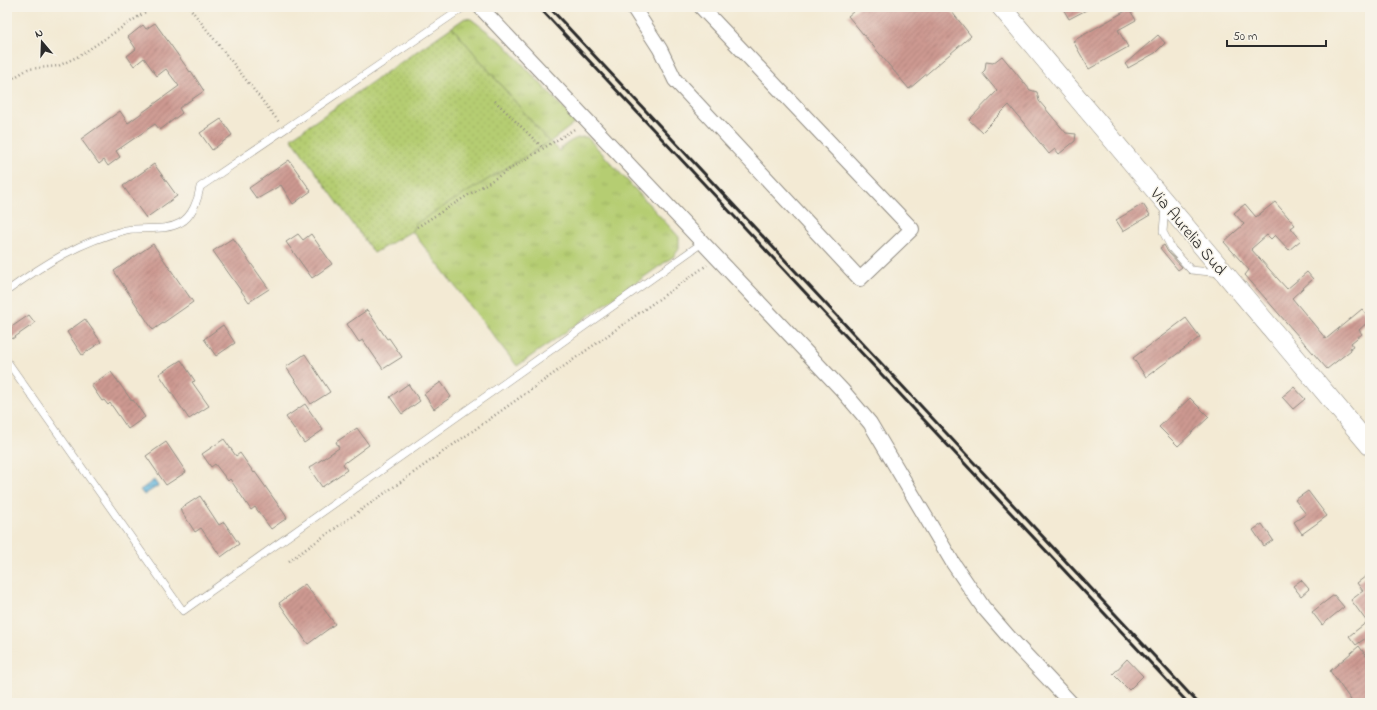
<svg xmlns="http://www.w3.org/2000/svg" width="1377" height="710" font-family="'Indie Flower',sans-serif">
  <defs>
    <pattern id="grass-tufts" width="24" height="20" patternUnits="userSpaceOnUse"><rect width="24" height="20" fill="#b5cd72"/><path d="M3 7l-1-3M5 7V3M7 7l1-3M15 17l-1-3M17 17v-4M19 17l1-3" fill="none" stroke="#9cb063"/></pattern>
    <pattern id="park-dots" width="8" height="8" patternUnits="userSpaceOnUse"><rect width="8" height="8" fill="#b5cd72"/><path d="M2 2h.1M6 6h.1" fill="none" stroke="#9cb063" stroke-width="1.8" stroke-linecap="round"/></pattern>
    <pattern id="water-rules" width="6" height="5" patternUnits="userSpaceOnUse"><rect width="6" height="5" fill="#5fb3db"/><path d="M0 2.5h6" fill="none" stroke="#4f92b2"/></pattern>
    <pattern id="building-hatch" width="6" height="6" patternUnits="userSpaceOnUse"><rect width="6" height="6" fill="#cd9991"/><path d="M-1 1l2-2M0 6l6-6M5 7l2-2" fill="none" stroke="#a77d77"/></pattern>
  </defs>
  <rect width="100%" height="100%" fill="#f7f3e8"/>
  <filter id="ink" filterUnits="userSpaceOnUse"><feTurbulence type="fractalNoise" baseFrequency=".025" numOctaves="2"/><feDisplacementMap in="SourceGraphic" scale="8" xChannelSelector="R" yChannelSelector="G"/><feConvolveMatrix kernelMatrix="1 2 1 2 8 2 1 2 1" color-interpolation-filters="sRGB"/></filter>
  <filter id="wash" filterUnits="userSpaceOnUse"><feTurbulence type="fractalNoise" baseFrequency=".012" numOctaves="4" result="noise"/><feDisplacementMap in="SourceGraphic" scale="16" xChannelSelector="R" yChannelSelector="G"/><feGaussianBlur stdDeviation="0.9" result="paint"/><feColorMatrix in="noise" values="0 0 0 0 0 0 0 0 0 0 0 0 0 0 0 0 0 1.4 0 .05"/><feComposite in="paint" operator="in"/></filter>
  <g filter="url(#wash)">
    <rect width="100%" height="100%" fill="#f3ead4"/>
    <path fill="url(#grass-tufts)" stroke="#707c4e" d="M 465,18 L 471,19 L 504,44 L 576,122 L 550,142 L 560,151 L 561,148 C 569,142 577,136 587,137 L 679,237 L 679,249 L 674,256 L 517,366 L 412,231 L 414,224 L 549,142 L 452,27 Z"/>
    <polygon fill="url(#park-dots)" stroke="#707c4e" points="452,27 549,142 415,224 412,231 374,253 291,138"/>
    <polygon fill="url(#water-rules)" stroke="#456f83" points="154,480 158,486 144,495 140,490"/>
    <g id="blocks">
      <g fill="url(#building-hatch)">
        <polygon points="859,7 948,7 971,36 909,89 848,16"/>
        <polygon points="1062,7 1092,7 1069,19"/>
        <polygon points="1129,9 1136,20 1118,30 1128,47 1089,69 1073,41"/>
        <polygon points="155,23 190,72 191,71 204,91 179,108 182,113 160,130 155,124 116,151 120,157 108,166 104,160 99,164 81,139 120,111 128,123 179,86 166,69 157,76 144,58 134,66 127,56 136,49 128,37 143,25 146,29"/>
        <polygon points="1158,35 1165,43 1155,53 1128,68 1125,64"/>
        <polygon points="1002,56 1030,90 1037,92 1039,101 1066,133 1076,134 1075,141 1059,154 1055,149 1049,154 1009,105 982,132 969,120 997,91 982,73 985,70 986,62 993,63"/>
        <polygon points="221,119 232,135 212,150 200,133"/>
        <polygon points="289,160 311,191 293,204 281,185 257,199 249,188"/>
        <polygon points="154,164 177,196 146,218 123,186"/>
        <polygon points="1275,202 1295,225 1291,228 1301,240 1289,250 1275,235 1271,239 1267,235 1251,249 1287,289 1307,272 1313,279 1292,298 1326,339 1362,309 1370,318 1370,320 1359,330 1362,334 1351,343 1353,346 1350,348 1351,350 1327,369 1245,275 1249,270 1224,242 1244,224 1234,213 1245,204 1256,217"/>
        <polygon points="1143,204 1150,215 1123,231 1116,220"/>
        <polygon points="298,234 303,240 311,234 332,264 312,278 286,242"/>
        <polygon points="233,238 269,289 249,302 213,251"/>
        <polygon points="153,244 193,302 153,330 114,271"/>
        <polygon points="1164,245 1168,252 1182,267 1178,270 1160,248"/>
        <polygon points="367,310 387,339 389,338 402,357 383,369 363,340 359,342 347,324"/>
        <polygon points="29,315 35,323 12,339 7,332 7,330"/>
        <polygon points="1186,318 1200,337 1146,377 1133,358"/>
        <polygon points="85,319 101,342 82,355 67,332"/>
        <polygon points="223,325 235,343 216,356 204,339"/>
        <polygon points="305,354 330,392 311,404 286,367"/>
        <polygon points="181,360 195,381 192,382 209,406 189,419 159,374"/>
        <polygon points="111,372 132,401 133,400 145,417 128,429 110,403 108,405 104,400 102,401 91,385"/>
        <polygon points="441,382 451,397 434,409 424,394"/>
        <polygon points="408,384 420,401 402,414 390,397"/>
        <polygon points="1294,387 1305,399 1293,409 1282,397"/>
        <polygon points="1190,398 1209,417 1178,446 1159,427"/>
        <polygon points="305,404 323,430 304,443 286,417"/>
        <polygon points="357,428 369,445 343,464 347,470 322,487 309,468 339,448 336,442"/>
        <polygon points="224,439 236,456 240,453 254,473 255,472 284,513 287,518 271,529 255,507 251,510 230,479 228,481 215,464 211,467 202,454"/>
        <polygon points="166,442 186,472 166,485 146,456"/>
        <polygon points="1308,491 1327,516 1302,534 1294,522 1306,514 1295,500"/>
        <polygon points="200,496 219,525 224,522 239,544 221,557 201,528 195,532 180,509"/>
        <polygon points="1262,524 1273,540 1264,546 1253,530"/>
        <polygon points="1370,573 1370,635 1356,645 1349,636 1367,622 1351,600 1363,591 1357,583"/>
        <polygon points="1301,580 1309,589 1301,596 1293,586"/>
        <polygon points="305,584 335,624 308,644 279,603"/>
        <polygon points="1334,595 1344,607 1322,625 1312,612"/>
        <polygon points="1359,646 1370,661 1370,703 1353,703 1330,671"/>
        <polygon points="1127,659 1143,676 1129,690 1113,674"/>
      </g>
    </g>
  </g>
  <g filter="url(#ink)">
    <use href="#blocks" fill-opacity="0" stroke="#8f8a80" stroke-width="1"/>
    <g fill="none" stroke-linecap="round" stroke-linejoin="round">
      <defs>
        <g id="lane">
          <polyline points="1165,208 1163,232 1172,249 1191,270 1220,273"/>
          <path d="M 7,291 C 44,264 81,241 126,230 C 143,226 164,232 180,223 C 192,217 198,200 200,187 L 464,7"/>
          <polyline points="7,361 183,611 702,243"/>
        </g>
        <g id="street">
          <polyline points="480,7 842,390 870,423 953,563 983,607 1008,636 1071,703"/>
          <polyline points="633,7 660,49 675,80 860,279 912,229 701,7"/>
        </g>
        <polyline id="secondary" points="1001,7 1370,446"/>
      </defs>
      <use href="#lane" stroke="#8f8a80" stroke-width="8"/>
      <use href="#street" stroke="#8f8a80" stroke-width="16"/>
      <use href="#secondary" stroke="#8f8a80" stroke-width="20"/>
      <g stroke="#8f8a80" stroke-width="2.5" stroke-dasharray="1 3" stroke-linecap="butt">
        <polyline points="189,7 279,122"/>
        <polyline points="7,82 28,69 58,66 79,56 153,7"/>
        <polyline points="495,101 543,148"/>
        <polyline points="417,227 576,128"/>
        <polyline points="289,561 707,265"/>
      </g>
      <use href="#lane" stroke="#fff" stroke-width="7"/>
      <use href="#street" stroke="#fff" stroke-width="14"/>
      <use href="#secondary" stroke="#fff" stroke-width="19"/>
      <g stroke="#2b2b2b" stroke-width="3">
        <polyline points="539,7 1188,703"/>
        <polyline points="549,7 1198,703"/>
      </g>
    </g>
  </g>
  <g text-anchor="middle" stroke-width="3" stroke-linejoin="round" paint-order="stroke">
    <g font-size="17" fill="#2b2b2b" stroke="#f7f3e8">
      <text transform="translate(1189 231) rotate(50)" y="6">Via Aurelia Sud</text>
    </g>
  </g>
  <rect width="1377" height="710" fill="none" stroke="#f7f3e8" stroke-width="24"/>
  <g transform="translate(42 42) rotate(341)" stroke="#f7f3e8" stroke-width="3" paint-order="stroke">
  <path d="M0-3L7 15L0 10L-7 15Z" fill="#2b2b2b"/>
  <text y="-6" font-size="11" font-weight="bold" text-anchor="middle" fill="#2b2b2b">N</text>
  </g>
  <path d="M1227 40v6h99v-6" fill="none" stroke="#2b2b2b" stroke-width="2"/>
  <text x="1233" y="40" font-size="12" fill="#2b2b2b" stroke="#f7f3e8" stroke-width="3" paint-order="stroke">50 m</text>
</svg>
